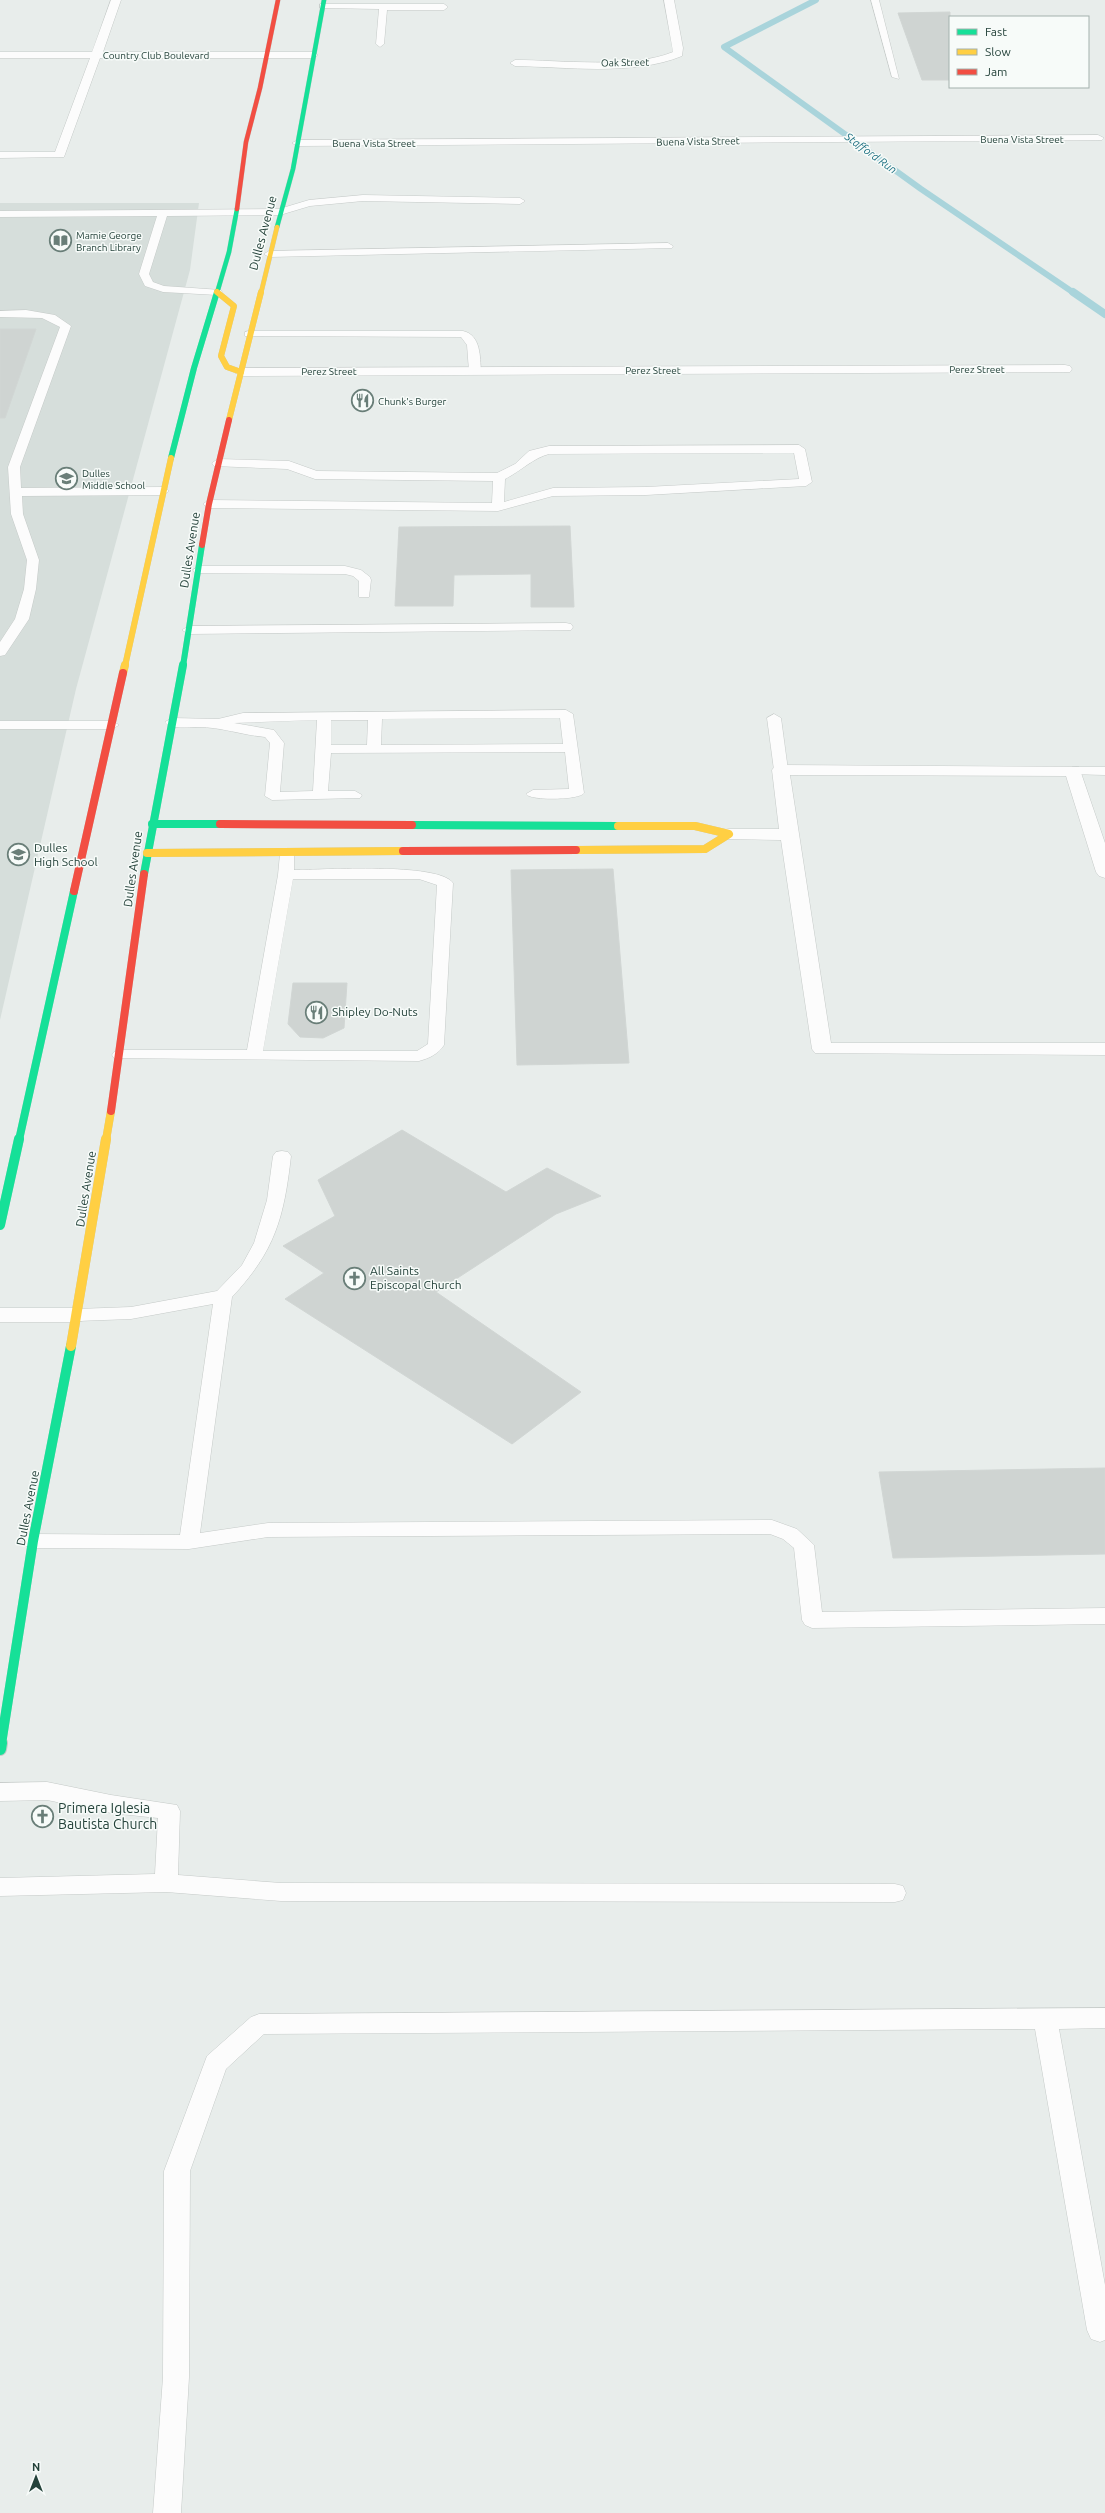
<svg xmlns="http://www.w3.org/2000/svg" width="1105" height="2513" font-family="Ubuntu,sans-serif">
  <rect width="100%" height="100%" fill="#e8edeb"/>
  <polygon fill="#d6dedb" points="0,203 199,203 190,270 76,689 0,1020"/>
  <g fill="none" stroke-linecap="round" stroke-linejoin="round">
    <polyline stroke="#a9d4db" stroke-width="6" points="816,0 724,47 921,189 1074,293"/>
    <polyline stroke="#a9d4db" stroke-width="8" points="1073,292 1105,314"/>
  </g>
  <g fill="#cfd4d2" stroke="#d1d6d4">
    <polygon points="950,12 950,80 922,80 898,13"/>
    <polygon points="0,329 36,329 5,418 0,418"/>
    <polygon points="570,526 574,607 531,607 531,574 454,575 453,606 395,606 399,527"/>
    <polygon points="613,869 629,1063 517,1065 511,870"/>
    <polygon points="293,983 347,983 344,1028 323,1038 300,1037 288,1024"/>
    <polygon points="402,1130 506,1192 547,1168 601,1196 556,1214 436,1292 581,1392 512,1444 285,1299 324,1273 283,1246 335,1216 318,1180"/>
    <polygon points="1105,1468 1105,1554 893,1558 879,1472"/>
  </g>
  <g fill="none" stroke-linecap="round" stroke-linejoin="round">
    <defs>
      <g id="lane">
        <polygon points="871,0 879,0 899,79 892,77"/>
        <polygon points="320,4 444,4 448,7 444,10 387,10 384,44 380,47 376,44 379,9 323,8 320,8"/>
        <polygon points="363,195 520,198 525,201 520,204 363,201 310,206 280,215 167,216 149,274 153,282 164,286 221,290 222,292 217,295 163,292 145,286 139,274 157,216 0,217 0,211 279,209 309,200"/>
        <polygon points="668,243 673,246 672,248 269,257 264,254 269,251"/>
        <polygon points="26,310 55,315 71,326 20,467 21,488 163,487 169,491 163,495 22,496 23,514 39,560 36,589 29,619 5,655 0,656 0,642 15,619 24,589 27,560 11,514 8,467 60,327 42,318 0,317 0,311"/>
        <path d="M 249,331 L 463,331 C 481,335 480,357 481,371 L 475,374 L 469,371 L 467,345 L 461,337 L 245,336 L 245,332 Z"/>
        <path d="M 799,445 L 805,449 L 812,482 L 806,486 L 646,495 L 553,496 L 498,511 L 209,508 L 203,504 L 209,500 L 492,503 L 493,481 L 315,479 L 287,469 L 214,466 L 212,463 L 218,459 L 289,461 L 317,471 L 497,473 L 515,464 L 529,451 L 549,446 ZM 794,453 L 799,479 L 646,487 L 553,488 L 504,502 L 505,479 C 521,471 533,458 549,454 Z"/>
        <polygon points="199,566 345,566 361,570 370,577 371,580 369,597 359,597 359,581 353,576 345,574 195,573 193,570"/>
        <polygon points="566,623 571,624 573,627 571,630 189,634 182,630 189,626"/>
        <path d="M 566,710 L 573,714 L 584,793 C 580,800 530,801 526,794 L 533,790 L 569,789 L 565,752 L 331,753 L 328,791 L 355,791 L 362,795 L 360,798 L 272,800 L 265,796 L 270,743 L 265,737 C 242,735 221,727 198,727 C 189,727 170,730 165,722 L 172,718 L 218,719 L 243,713 ZM 560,718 L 563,744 L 381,745 L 382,719 ZM 317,720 L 313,791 L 280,792 L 284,743 L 274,730 L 234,723 ZM 331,720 L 368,720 L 367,745 L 331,745 Z"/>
        <polygon points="774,714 781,718 788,770 781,774 774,770 767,718"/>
        <polygon points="0,721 112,721 119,725 112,729 0,729"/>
        <polygon points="1073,767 1105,767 1105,775 1068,774 1066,771"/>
        <path d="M 287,850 L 294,854 L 294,870 C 322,870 438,862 453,883 L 444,1045 C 438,1054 430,1058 419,1061 L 114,1058 L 112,1055 L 114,1052 L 120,1050 L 247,1050 L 278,875 L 280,854 ZM 293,879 L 419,879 L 437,885 L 428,1044 L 417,1051 L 263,1051 Z"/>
        <path d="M 282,1151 L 288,1152 L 291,1156 C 284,1218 275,1251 232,1297 L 200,1533 L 268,1523 L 772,1520 L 797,1529 L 814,1545 L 822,1612 L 1105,1608 L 1105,1624 L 812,1628 L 805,1625 L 802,1620 L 794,1548 L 783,1539 L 770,1534 L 268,1537 L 189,1549 L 33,1548 L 26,1546 L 23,1541 L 26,1536 L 33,1534 L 180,1535 L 213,1304 L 131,1319 L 77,1321 L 70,1319 L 68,1315 L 70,1311 L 77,1309 L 131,1307 L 217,1291 L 242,1265 L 254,1243 L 267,1200 L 273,1156 L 276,1152 Z"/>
        <polygon points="47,1782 111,1795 177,1805 180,1811 178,1875 281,1883 895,1884 903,1886 906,1893 903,1900 895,1902 281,1901 166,1892 0,1896 0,1878 155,1874 158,1818 111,1813 47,1800 0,1801 0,1783"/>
        <polygon points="1105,2008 1105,2028 1059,2029 1105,2285 1105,2340 1100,2342 1091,2339 1087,2330 1035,2029 264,2034 226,2069 190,2171 189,2377 181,2513 153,2513 163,2377 164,2171 207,2056 251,2017 259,2014"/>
      </g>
      <g id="street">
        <polygon points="111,0 121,0 103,52 313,52 318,55 313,58 100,58 64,157 0,158 0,152 55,152 90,58 0,58 0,52 92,52"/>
        <path d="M 664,0 L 674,0 L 683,48 L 682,56 C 634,76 566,67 515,66 L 510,63 L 515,60 C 559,60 633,69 673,52 Z"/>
        <polygon points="1098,135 1104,138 1102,140 298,146 292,143 298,140"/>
        <polygon points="1065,365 1070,366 1072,369 1070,372 241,376 234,372 241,368"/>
        <polygon points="781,765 1079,767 1105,843 1105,878 1099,876 1096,872 1066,776 790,775 831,1043 1105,1043 1105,1055 815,1053 812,1049 781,840 729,839 723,838 720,834 723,830 729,829 779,829 772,770 775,766"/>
        <polygon points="0,1308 77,1308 85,1310 88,1315 85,1320 77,1322 0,1322"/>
      </g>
      <g id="fast-far4">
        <polyline points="277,227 293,169 324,0"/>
        <polyline points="217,293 229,252 237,209"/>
      </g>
      <g id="fast-far3">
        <polyline points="171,458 194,368 217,292"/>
        <polyline points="183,666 202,545"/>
      </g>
      <g id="fast-far2">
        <polyline points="152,824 220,824"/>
        <polyline points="412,825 618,826"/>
        <polyline points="144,874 183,665"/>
        <polyline points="19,1140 74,891"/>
      </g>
      <g id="fast-far1">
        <polyline points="0,1225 19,1139"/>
        <polyline points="1,1744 33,1541 71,1346"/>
      </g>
      <polyline id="fast" points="0,1749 1,1743"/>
      <g id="slow-far3">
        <polyline points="217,292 218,293"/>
        <polyline points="261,293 277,227"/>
      </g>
      <g id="slow-far2">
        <polyline points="217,292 234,306 221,356 227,367 241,372"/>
        <polyline points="229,420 261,292"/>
        <polyline points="125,666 171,458"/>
      </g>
      <g id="slow-far1">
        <polyline points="123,673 125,665"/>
        <polyline points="576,850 705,849 729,834 695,826 618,826"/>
        <polyline points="147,853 403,851"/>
        <polyline points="106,1140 111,1111"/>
      </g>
      <polyline id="slow" points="71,1346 106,1139"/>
      <polyline id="jam-far2" points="237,209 246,142 260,88 278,0"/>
      <polyline id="jam-far1" points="202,545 209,504 229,420"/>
      <g id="jam">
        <polyline points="220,824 412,825"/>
        <polyline points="403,851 576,850"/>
        <polyline points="74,891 123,673"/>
        <polyline points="111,1111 144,874"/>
      </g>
    </defs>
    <use href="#lane" stroke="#c5cac8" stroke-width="1"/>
    <use href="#street" stroke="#c5cac8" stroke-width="1"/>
    <use href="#fast-far4" stroke="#c3cbc8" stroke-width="5"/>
    <use href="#fast-far3" stroke="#c3cbc8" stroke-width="6"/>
    <use href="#fast-far2" stroke="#c3cbc8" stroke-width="8"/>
    <use href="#fast-far1" stroke="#c3cbc8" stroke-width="10"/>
    <use href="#fast" stroke="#c3cbc8" stroke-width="14"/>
    <use href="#slow-far3" stroke="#c3cbc8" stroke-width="5"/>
    <use href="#slow-far2" stroke="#c3cbc8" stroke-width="6"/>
    <use href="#slow-far1" stroke="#c3cbc8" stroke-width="8"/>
    <use href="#slow" stroke="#c3cbc8" stroke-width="10"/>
    <use href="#jam-far2" stroke="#c3cbc8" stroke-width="5"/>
    <use href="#jam-far1" stroke="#c3cbc8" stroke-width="6"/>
    <use href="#jam" stroke="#c3cbc8" stroke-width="8"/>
    <use href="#lane" fill="#fcfcfc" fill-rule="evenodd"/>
    <use href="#street" fill="#fcfcfc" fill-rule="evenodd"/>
    <use href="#fast-far4" stroke="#16e098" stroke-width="4.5"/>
    <use href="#fast-far3" stroke="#16e098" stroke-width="6"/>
    <use href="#fast-far2" stroke="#16e098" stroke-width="8"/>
    <use href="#fast-far1" stroke="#16e098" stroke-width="10"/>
    <use href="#fast" stroke="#16e098" stroke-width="12"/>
    <use href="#slow-far3" stroke="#ffcf43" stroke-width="4.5"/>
    <use href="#slow-far2" stroke="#ffcf43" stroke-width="6"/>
    <use href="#slow-far1" stroke="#ffcf43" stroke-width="8"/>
    <use href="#slow" stroke="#ffcf43" stroke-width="10"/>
    <use href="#jam-far2" stroke="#f24e42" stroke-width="4.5"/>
    <use href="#jam-far1" stroke="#f24e42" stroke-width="6"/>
    <use href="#jam" stroke="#f24e42" stroke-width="8"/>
  </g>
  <defs>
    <symbol id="library-ring" viewBox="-11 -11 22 22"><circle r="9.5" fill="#f7fbf9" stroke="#697e78" stroke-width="1.5"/><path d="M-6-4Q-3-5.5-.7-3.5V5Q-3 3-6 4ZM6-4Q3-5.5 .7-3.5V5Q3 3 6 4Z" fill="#697e78"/></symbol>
    <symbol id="restaurant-ring" viewBox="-11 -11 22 22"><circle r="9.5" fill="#f7fbf9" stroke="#697e78" stroke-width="1.5"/><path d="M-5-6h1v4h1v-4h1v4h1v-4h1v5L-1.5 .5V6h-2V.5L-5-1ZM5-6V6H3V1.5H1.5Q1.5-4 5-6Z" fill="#697e78"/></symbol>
    <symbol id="school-ring" viewBox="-11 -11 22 22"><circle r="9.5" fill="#f7fbf9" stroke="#697e78" stroke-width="1.5"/><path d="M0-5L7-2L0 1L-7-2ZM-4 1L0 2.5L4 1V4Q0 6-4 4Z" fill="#697e78"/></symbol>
    <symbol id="church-ring" viewBox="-11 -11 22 22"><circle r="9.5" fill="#f7fbf9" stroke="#697e78" stroke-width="1.5"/><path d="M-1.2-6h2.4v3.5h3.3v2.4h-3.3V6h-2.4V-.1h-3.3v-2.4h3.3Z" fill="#697e78"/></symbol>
  </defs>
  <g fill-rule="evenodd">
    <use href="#library-ring" x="48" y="228" width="25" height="25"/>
    <use href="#restaurant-ring" x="350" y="388" width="25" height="25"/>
    <use href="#school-ring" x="54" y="466" width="25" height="25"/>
    <use href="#school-ring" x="6" y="842" width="25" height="25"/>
    <use href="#restaurant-ring" x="304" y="1000" width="25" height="25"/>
    <use href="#church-ring" x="342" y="1266" width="25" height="25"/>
    <use href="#church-ring" x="30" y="1804" width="25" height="25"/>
  </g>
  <g text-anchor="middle" stroke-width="3" stroke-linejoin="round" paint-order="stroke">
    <g font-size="10" fill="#24423a" stroke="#f7fbf9">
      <text x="156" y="59">Country Club Boulevard</text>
      <text transform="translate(625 62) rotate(-1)" y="4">Oak Street</text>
      <text x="1022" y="143">Buena Vista Street</text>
      <text transform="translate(698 141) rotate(-1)" y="4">Buena Vista Street</text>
      <text x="374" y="147">Buena Vista Street</text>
      <text x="977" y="373">Perez Street</text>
      <text x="653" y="374">Perez Street</text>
      <text x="329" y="375">Perez Street</text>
    </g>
    <g font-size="10" fill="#24423a" stroke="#f7fbf9" text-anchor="start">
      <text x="76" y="239">Mamie George<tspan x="76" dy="12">Branch Library</tspan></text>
      <text x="378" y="405">Chunk's Burger</text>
      <text x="82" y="477">Dulles<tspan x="82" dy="12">Middle School</tspan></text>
    </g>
    <g font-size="11" font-style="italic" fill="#1c6f80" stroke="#f7fbf9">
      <text transform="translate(871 153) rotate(36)" y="4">Stafford Run</text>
    </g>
    <g font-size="12" fill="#24423a" stroke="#f7fbf9">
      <text transform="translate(263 233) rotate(-75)" y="4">Dulles Avenue</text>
      <text transform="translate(190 550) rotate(-81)" y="4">Dulles Avenue</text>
      <text transform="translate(133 869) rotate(-82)" y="4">Dulles Avenue</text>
      <text transform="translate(86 1189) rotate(-81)" y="4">Dulles Avenue</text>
      <text transform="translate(28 1508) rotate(-79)" y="4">Dulles Avenue</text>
    </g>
    <g font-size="12" fill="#24423a" stroke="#f7fbf9" text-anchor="start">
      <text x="34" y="852">Dulles<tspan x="34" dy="14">High School</tspan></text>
      <text x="332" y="1016">Shipley Do-Nuts</text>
      <text x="370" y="1275">All Saints<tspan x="370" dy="14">Episcopal Church</tspan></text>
    </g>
    <g font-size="14" fill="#24423a" stroke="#f7fbf9" text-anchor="start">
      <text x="58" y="1813">Primera Iglesia<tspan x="58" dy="16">Bautista Church</tspan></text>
    </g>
  </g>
  <rect x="949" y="16" width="140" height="72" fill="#f7fbf9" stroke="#a3b1ad"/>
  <rect x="957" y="29" width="20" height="6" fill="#16e098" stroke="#a3b1ad"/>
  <text x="985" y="36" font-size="12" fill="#24423a">Fast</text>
  <rect x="957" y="49" width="20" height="6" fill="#ffcf43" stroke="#a3b1ad"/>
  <text x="985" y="56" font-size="12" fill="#24423a">Slow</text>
  <rect x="957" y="69" width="20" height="6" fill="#f24e42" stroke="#a3b1ad"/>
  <text x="985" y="76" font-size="12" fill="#24423a">Jam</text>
  <g transform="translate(36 2477)" stroke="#f7fbf9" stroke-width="3" paint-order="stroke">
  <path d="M0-3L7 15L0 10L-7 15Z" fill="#24423a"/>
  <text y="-6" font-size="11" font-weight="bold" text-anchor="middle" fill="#24423a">N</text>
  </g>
</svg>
